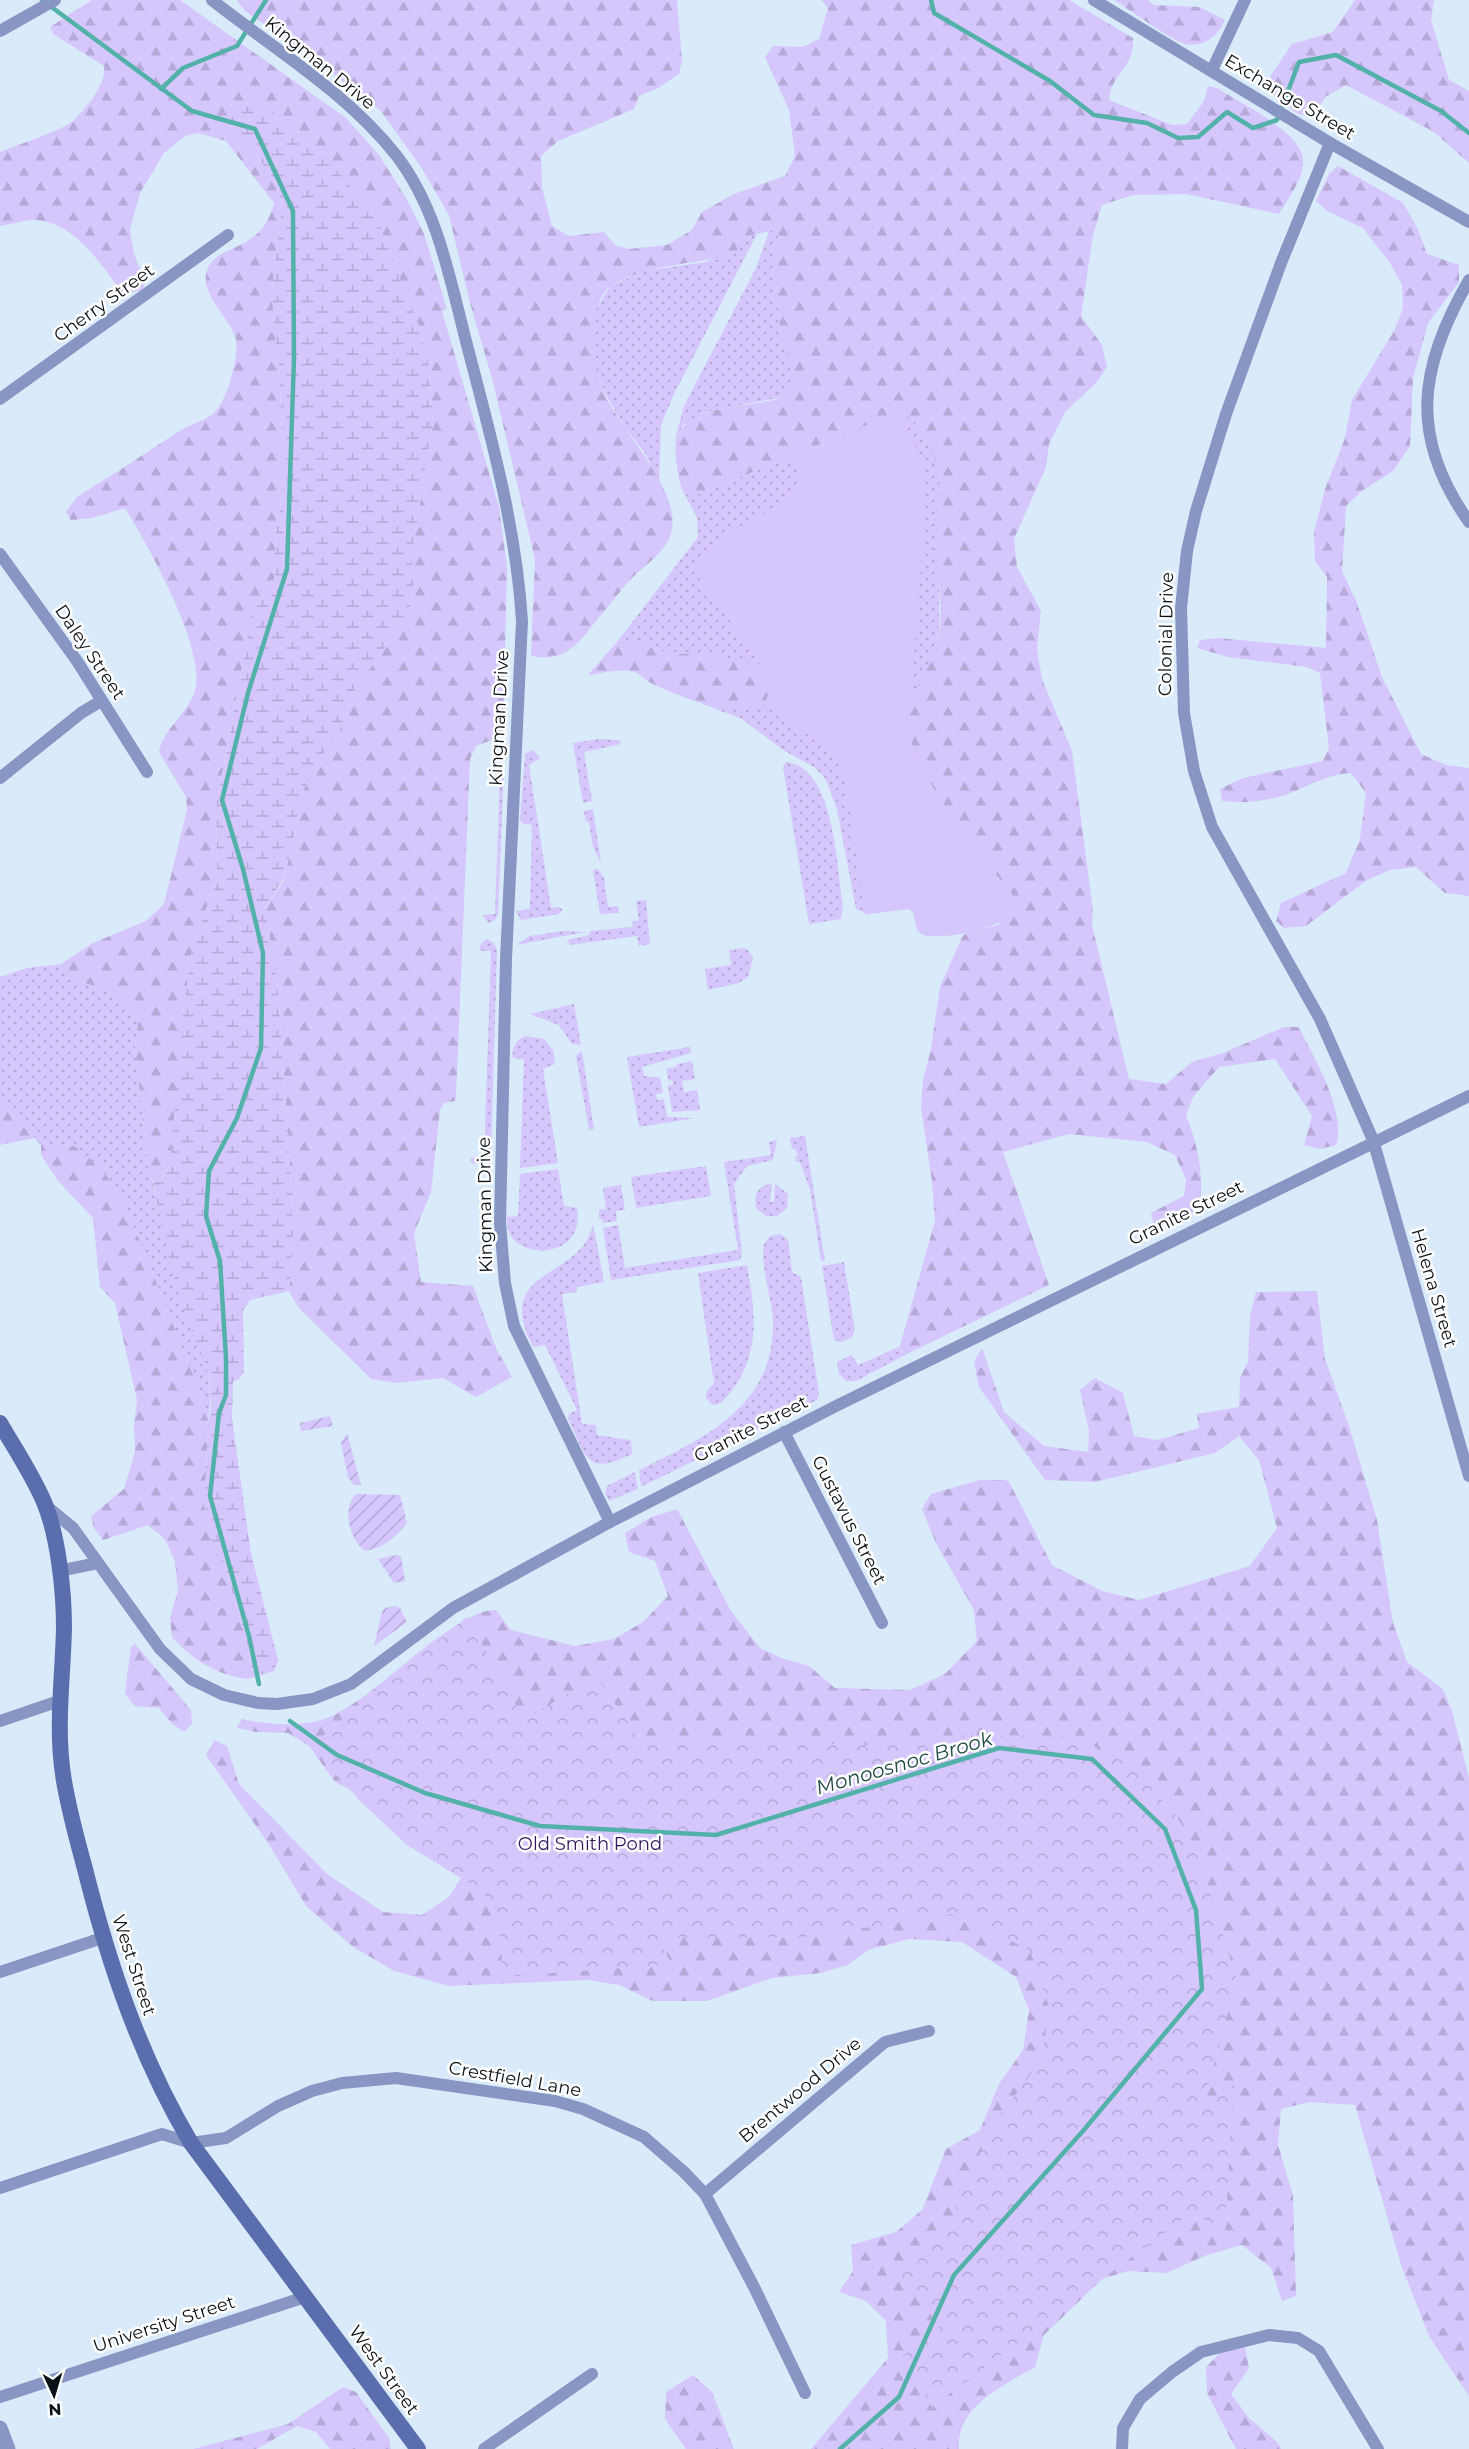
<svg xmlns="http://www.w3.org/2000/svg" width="1469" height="2449" font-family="Montserrat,sans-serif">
  <defs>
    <pattern id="grass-dots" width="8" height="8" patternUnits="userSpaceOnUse" patternTransform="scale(1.5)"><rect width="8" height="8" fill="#d5c6fc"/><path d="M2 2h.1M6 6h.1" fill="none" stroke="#b6a9d7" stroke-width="1.8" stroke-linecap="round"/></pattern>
    <pattern id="forest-firs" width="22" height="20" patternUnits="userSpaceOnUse" patternTransform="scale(1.5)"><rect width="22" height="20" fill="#d5c6fc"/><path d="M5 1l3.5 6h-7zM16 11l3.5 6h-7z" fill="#b6a9d7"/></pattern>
    <pattern id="wetland-marsh" width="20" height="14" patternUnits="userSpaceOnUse" patternTransform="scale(1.5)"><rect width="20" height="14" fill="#d5c6fc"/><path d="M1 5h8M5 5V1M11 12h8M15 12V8" fill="none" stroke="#b6a9d7"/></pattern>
    <pattern id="park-crowns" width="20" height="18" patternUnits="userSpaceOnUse" patternTransform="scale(1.5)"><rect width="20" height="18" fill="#d5c6fc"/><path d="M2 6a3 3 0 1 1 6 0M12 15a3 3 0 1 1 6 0" fill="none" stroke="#b6a9d7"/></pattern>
    <pattern id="garden-furrows" width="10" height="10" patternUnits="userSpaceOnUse" patternTransform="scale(1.5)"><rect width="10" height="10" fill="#d5c6fc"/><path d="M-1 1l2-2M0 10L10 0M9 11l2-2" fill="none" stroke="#b6a9d7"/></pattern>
  </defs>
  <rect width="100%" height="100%" fill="#d9ebfb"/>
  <g fill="url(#grass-dots)">
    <polygon points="780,228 773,268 780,329 795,387 782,397 706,412 683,425 674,443 684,406 756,268 769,231"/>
    <polygon points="757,234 675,392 661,425 659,482 645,453 624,426 603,390 595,363 595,311 610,286 644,271 706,262 743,237"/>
    <path d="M 903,413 C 921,420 934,451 940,469 L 939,632 L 931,662 L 909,709 L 966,933 L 926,936 L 917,929 L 913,912 L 909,909 L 868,914 L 856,909 L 837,809 L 825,778 L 814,767 L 783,750 L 742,719 L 688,698 L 720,706 L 753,708 L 701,654 L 670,654 L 639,642 L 617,642 L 698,537 L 697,518 L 685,495 L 697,495 L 891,415 Z"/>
    <polygon points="598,739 619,740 621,744 584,752 592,801 583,803 573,743"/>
    <polygon points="533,750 540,758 529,765 551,908 559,907 563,910 559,914 521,920 516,911 530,909 532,825 524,824 520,821 525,754"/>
    <polygon points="498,762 504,766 498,914 495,920 488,923 483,915 495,914 500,770 488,767"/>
    <path d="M 786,762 C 835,766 837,870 843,906 L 841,919 L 809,924 L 783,767 Z"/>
    <polygon points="593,809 601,863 593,847 589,822 586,822 584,811"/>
    <polygon points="598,869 604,878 608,907 618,906 619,913 600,914 593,870"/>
    <polygon points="646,900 650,944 639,946 637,936 569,945 568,940 589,935 590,931 633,927 632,922 639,920 636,901"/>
    <polygon points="564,931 586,932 516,945 529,936"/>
    <polygon points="486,939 494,943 497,951 491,1153 489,1160 474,1164 470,1162 471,1158 484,1157 491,951 481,951 479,947"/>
    <polygon points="743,948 748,950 753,958 748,977 739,983 708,990 705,969 731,965 729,950"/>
    <polygon points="61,964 66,977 91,985 124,1001 138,1022 135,1049 148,1164 182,1306 206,1362 211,1394 208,1424 199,1390 126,1206 102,1168 74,1146 41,1145 0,1101 0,977 27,968"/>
    <polygon points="574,1004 581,1045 572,1044 559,1025 530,1014"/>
    <path d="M 526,1036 L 544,1039 L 553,1050 L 555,1064 L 543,1069 L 558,1163 L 520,1168 L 524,1059 L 513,1058 C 511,1048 516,1039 526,1036 Z"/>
    <polygon points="690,1047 691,1053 642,1067 644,1076 660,1078 663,1093 656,1094 657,1100 664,1099 667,1117 695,1118 639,1127 627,1057"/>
    <polygon points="582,1051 594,1129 589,1130 576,1056"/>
    <polygon points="692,1061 695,1079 682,1081 684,1092 697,1090 700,1110 672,1112 668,1086 673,1084 672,1080 668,1081 667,1068 677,1067 677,1064"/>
    <polygon points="805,1136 825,1261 821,1261 810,1190 800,1162 796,1162 795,1157 798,1156 795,1149 792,1149 790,1138"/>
    <polygon points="777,1140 773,1160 747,1166 734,1184 742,1254 740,1260 611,1280 603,1228 618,1225 625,1268 738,1250 724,1162 771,1155 769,1142"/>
    <polygon points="706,1166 711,1196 636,1208 631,1177"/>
    <path d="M 558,1169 L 564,1206 L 577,1208 C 587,1265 501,1261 507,1217 L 518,1216 L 520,1174 Z"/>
    <path d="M 769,1184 L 772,1184 L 770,1202 L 774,1202 L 775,1184 L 788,1194 L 787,1208 L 777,1216 L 766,1216 L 756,1208 C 754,1197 756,1187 769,1184 Z"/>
    <polygon points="621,1185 625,1210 616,1211 617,1221 603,1223 602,1219 599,1219 599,1210 606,1209 603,1188"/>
    <path d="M 593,1224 L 604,1282 L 577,1287 L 577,1292 L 562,1294 L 582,1424 L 596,1425 L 597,1435 L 631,1440 L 632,1454 C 586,1477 586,1457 568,1418 L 569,1414 L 577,1410 L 545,1345 L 533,1347 C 491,1266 582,1281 593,1224 Z"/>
    <path d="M 780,1234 L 788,1240 L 792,1272 L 801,1277 L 819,1393 L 817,1400 L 641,1487 L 639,1470 C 704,1438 775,1407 773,1321 C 772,1296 760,1268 764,1244 L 770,1236 Z"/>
    <polygon points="844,1262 855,1330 852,1337 841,1342 834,1340 822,1266"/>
    <path d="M 747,1265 C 755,1308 761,1352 733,1389 C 727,1397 722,1405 712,1405 L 706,1398 L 706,1392 L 714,1383 L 698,1273 Z"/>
    <polygon points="899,1347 899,1350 907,1354 856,1381 846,1381 839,1374 837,1362 852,1355 858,1365"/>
    <polygon points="635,1472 638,1489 609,1501 605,1493 607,1486"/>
  </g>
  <g fill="url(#forest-firs)">
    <path d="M 92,0 L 180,0 L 346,118 L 379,155 L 408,201 L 424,234 L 447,309 L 442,311 L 499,507 L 507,567 L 503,732 L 500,737 L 476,746 L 470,759 L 456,1097 L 455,1101 L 444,1103 L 440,1110 L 431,1192 L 414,1233 L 421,1282 L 473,1286 L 496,1348 L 512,1377 L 476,1397 L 443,1378 L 397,1383 L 371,1379 L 298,1307 L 289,1291 L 293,1235 L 289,1145 L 277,981 L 265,909 L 283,881 L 296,830 L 300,799 L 313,766 L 337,737 L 355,690 L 409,613 L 414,590 L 412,553 L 433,422 L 429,366 L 419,326 L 271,111 L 251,102 L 228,105 L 228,125 L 248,145 L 277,184 L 282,206 L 272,289 L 274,331 L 279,360 L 284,483 L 276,533 L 274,579 L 252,613 L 216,807 L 217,880 L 193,945 L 182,1018 L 181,1126 L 170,1165 L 161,1179 L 153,1183 L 148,1164 L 135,1049 L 138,1022 L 124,1001 L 91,985 L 66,977 L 61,964 L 93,943 L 146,921 L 164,904 L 187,810 L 186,797 L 159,752 C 163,730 185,716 194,694 C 210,654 147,544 125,508 L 92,518 L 71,520 L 66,512 L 77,497 C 112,475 146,453 181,430 C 191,424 205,421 214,413 C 227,401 241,353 235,336 C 228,316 199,293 207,270 C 217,242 261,255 274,203 L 226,141 L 198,133 L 185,136 L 164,153 L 140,193 L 130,230 L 134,254 L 145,281 L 143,290 L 122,294 C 103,265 72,219 32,220 C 22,221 10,224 0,226 L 0,152 C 17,145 61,131 73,121 C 86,109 107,83 104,66 L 53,34 L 50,27 Z"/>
    <path d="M 237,0 L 677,0 L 682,60 L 679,74 L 658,88 L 639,96 L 634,109 L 558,141 L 541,156 L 542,188 L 552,226 L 569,236 L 604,232 L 615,245 L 629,249 L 667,245 L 692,230 L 702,212 L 734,194 L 785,176 L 795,156 L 789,110 L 765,57 L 773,46 L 803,47 L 819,39 L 828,8 L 821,0 L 1069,0 L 1133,38 C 1135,68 1111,73 1109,100 L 1172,125 L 1187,124 L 1204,101 L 1208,86 L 1217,88 C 1240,103 1293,128 1302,154 C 1308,173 1288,199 1279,214 L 1186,194 L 1133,195 L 1102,205 L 1093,235 L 1081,316 L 1102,345 L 1107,367 L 1096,383 L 1065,412 L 1049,444 L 1046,467 L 1014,539 L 1017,567 L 1041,611 L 1037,649 L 1042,679 L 1072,751 L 1093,910 L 1092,925 L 1129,1079 L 1166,1084 L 1192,1062 L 1223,1053 L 1284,1027 L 1299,1027 C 1314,1059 1347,1111 1336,1145 L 1320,1149 L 1304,1145 L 1312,1116 L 1275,1059 L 1219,1067 L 1193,1097 L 1186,1115 C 1198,1145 1204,1175 1200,1208 L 1169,1225 L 1154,1225 L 1151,1213 L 1184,1196 L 1186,1180 L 1175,1155 L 1147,1142 L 1069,1134 L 1003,1152 L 1049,1285 L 907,1354 L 899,1349 L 935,1221 L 932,1182 L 921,1107 L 923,1080 L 931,1049 L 940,987 L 962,937 L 966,933 L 998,925 L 1015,906 L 1013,896 C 982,856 917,779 908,732 C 903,702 933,664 939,633 C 944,602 936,569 935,538 C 935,488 951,480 922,433 C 913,419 909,412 891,415 L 697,495 L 685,495 C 679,484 678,473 676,460 C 668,400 741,411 780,398 C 785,396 790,390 795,387 L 780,329 L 773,268 L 779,229 L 743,237 L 735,254 C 696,264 648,264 612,285 C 600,292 595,313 595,325 C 595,347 595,368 602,388 C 616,426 680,487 672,529 C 669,551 643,566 629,581 C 619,592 610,605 600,616 C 579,642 568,663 531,656 L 535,559 L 493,382 L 470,303 L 449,215 L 421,167 L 380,110 L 323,66 L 245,11 Z"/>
    <path d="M 1114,0 L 1148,0 L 1154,5 L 1199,7 L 1225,20 C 1219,35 1204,48 1185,44 C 1174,42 1127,8 1114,0 Z"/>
    <polygon points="1355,0 1434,0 1431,20 1449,80 1469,91 1469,163 1434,132 1346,85 1325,97 1313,116 1298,114 1267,90 1271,75 1292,44 1333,32"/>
    <path d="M 1338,166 L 1403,203 L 1417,227 L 1427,254 L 1459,265 L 1459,282 L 1428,323 L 1413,378 L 1410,446 L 1393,471 L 1362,491 L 1346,506 L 1342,571 L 1357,603 L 1382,677 L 1421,754 L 1446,765 L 1469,768 L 1469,896 L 1445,893 L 1416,867 L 1390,870 L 1367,880 L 1306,926 L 1284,928 L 1276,921 L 1281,903 L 1346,873 L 1360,839 L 1366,793 L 1351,773 C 1328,774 1309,786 1288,794 C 1268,801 1243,804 1222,801 L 1220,789 L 1243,778 L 1323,761 L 1329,748 L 1320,673 L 1307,667 L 1228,657 L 1197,648 L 1200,640 L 1218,638 L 1326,648 L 1327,577 L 1315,561 L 1314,532 L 1325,489 L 1345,438 L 1352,400 L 1394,331 L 1403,308 L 1402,285 L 1390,263 L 1363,228 L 1327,211 L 1316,201 L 1329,174 Z"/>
    <path d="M 617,642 L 639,642 L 670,654 L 701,654 L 740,660 L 760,667 L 773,683 L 764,705 C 729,717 682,698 651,683 C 645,680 641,674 635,672 C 623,668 602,673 588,675 Z"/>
    <polygon points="0,1101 34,1138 0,1145"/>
    <path d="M 41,1145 L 74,1146 L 102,1168 L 126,1206 L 199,1390 L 208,1424 L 204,1518 L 211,1540 L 224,1566 L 246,1637 L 252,1672 L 247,1679 C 215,1674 194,1661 172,1637 L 170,1618 L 178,1591 L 175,1562 L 165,1539 L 148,1525 L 103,1540 L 94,1528 L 91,1516 L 124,1489 L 135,1452 L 134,1424 L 137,1400 L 115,1303 L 100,1287 L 93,1218 L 59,1182 L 41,1155 Z"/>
    <path d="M 1317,1291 L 1325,1359 L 1349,1426 L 1377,1520 L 1393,1623 L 1407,1662 L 1443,1689 L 1452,1711 L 1469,1778 L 1469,2396 L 1429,2336 L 1401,2265 L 1355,2105 L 1310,2102 L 1281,2109 L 1278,2145 L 1293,2195 L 1296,2296 L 1282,2301 L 1271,2268 L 1242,2245 L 1207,2255 L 1166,2273 L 1128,2271 L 1102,2279 L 1044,2335 L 1035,2367 C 1003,2386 956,2406 959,2449 L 811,2449 L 888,2358 L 886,2321 L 866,2301 L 839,2292 L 853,2271 L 851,2245 L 896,2232 L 922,2210 L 946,2149 L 980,2130 L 999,2084 L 1023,2050 L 1029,2010 L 1016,1977 L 962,1942 L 909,1939 L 868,1950 L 848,1965 L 821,1973 L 772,1978 L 707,2001 L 653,2001 L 619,1985 L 588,1980 L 449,1986 L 394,1971 L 352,1946 L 306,1906 L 270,1846 L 206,1755 L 215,1740 L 227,1746 L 239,1784 L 327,1874 L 383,1912 L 422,1915 L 449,1897 L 477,1853 L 335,1782 L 309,1746 L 288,1733 L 256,1732 L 237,1728 L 242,1719 C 269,1725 306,1728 332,1716 C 373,1696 411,1654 451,1629 C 466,1620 478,1610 496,1610 L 511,1630 L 575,1646 L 614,1639 L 643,1622 L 668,1596 L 655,1561 L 629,1552 L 625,1533 L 652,1517 L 677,1509 L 731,1611 L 760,1648 L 781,1658 L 809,1666 L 835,1688 L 910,1690 L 945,1674 L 977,1641 L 974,1610 L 936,1543 L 922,1509 L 931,1494 L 980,1480 L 1008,1480 L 1052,1565 L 1102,1591 L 1139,1600 L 1250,1566 L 1277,1528 L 1259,1460 L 1239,1436 L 1215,1453 L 1095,1482 L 1045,1480 L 979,1387 L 974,1362 L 982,1348 L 1004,1412 L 1044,1446 L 1088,1452 L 1089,1431 L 1080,1390 L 1095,1378 L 1123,1393 L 1134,1436 L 1158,1440 L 1199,1428 L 1197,1414 L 1239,1407 L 1240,1378 L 1248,1362 L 1250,1316 L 1256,1292 Z"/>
    <polygon points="135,1644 191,1710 192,1724 184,1732 172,1724 159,1708 134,1706 125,1693 131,1647"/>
    <polygon points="1245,2346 1249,2368 1231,2394 1249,2418 1277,2442 1281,2449 1236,2449 1207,2393 1206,2367 1220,2353"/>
    <polygon points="693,2375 712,2392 734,2449 686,2449 665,2419 666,2392"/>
    <polygon points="343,2387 356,2392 389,2438 391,2449 330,2449 316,2432 297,2426 257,2449 193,2449 288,2424"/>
  </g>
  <path fill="url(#wetland-marsh)" d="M 251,102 L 271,111 L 310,140 L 375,214 L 419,326 L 429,366 L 433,422 L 412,553 L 414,589 L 409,613 L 355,690 L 337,737 L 313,766 L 300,799 L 296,830 L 284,877 L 265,909 L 277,981 L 289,1145 L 293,1235 L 289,1291 L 250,1300 L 243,1311 L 244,1372 L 238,1380 L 233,1381 L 232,1419 L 251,1553 L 278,1660 L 274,1671 L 247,1679 L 252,1672 L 246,1637 L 224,1566 L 211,1540 L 204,1518 L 208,1424 C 220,1377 196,1347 182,1305 C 169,1265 162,1224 153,1183 L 162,1179 L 170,1165 L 182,1018 L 193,945 L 217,880 L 216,807 L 252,613 L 274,579 L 276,533 L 284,483 L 279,360 L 274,331 L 272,289 L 282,206 L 277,184 L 248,145 L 228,125 L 228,105 Z"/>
  <polygon fill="url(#park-crowns)" points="467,1617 524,1720 597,1676 640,1741 704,1740 864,1745 964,1735 1075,1736 1133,1767 1179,1820 1196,1848 1237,1980 1201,2112 1234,2083 1225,2233 1192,2212 932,2407 903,2356 940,2326 899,2274 943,2237 992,2126 1042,2059 1049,2007 1030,1950 953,1914 807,1937 657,1938 672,1964 502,1977 501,1940 484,1892 407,1845 362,1803 328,1766 320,1738"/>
  <g fill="url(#garden-furrows)">
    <polygon points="330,1416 333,1426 301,1431 300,1423"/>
    <polygon points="347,1433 361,1485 354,1485 348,1477 341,1443"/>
    <path d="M 356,1494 L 400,1495 L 407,1523 C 398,1536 381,1549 365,1551 C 350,1540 341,1509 356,1494 Z"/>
    <polygon points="396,1555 401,1556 405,1581 394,1583 378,1559"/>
    <polygon points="395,1606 400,1608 407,1622 374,1646 382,1612 385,1608"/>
  </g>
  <path fill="#d5c6fc" d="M 900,413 L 921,459 L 925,485 L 925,521 L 908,728 C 919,784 978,850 1013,896 L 1015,906 L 1012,916 C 993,928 944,942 921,934 L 917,929 L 913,912 L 909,909 L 865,914 L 845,780 L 839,761 L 822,744 L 764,705 L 773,683 L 698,576 L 698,561 C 728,526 769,518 798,487 L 798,474 L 793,456 Z"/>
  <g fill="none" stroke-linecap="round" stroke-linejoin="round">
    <g stroke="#52b1a8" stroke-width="4.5">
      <polyline points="42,0 192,111 255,129 293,211 294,358 287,569 248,693 222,800 243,869 263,953 261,1048 237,1118 209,1171 206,1216 220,1261 226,1358 226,1395 219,1413 210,1496 249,1636 259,1684"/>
      <polyline points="931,0 934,13 1050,81 1094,115 1147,123 1178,138 1198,137 1227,112 1253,128 1277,120 1299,62 1336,55 1441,111 1469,133"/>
      <polyline points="161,89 183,68 237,46 266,0"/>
      <polyline points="290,1721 337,1755 425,1793 540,1826 716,1835 999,1748 1092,1759 1165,1829 1196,1910 1202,1989 1083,2131 954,2275 899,2397 840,2449"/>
    </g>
    <g stroke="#8796c2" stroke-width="12">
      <path d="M 212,0 C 274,49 346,92 396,155 C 438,209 450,280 467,345 C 491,437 516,526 522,621 L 506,959 L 500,1223 L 505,1283 L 514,1326 L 610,1522"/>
      <polyline points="1094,0 1330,143 1469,222"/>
      <polyline points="0,31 55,0"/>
      <polyline points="1212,70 1245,0"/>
      <polyline points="1330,143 1281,263 1226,414 1196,511 1187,551 1181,608 1184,713 1194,771 1212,827 1320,1019 1373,1140 1469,1476"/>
      <path d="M 1469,280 C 1419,367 1408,436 1469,522"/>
      <polyline points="0,399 228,235"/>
      <polyline points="0,554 77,661 147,772"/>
      <polyline points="0,778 81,713 101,701"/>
      <polyline points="784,1432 882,1623"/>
      <polyline points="45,1505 73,1528 160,1649 191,1679 224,1695 258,1703 277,1704 313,1699 351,1684 453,1608 610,1522 836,1406 1469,1096"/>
      <polyline points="59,1571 98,1563"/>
      <polyline points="0,1721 59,1701"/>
      <polyline points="0,1972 102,1938"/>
      <polyline points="0,2188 162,2134 191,2143 226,2138 278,2106 312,2091 342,2083 396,2078 555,2101 583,2109 644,2137 684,2172 705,2194 754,2287 805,2393"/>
      <polyline points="705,2194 885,2042 929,2031"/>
      <polyline points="0,2397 305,2297"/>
      <polyline points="484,2449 592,2374"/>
      <polyline points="1122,2449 1123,2428 1140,2399 1172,2372 1201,2352 1269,2335 1298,2338 1319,2351 1378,2449"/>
    </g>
    <polyline stroke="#8796c2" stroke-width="15" points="0,2428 8,2449"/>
    <path stroke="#5a6dad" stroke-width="16" d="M 0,1423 C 15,1449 32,1474 44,1502 C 58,1535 64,1591 64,1627 C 63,1679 55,1729 64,1781 C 69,1810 77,1840 85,1869 C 109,1965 140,2057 191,2143 L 418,2449"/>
  </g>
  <g text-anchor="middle" stroke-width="5" stroke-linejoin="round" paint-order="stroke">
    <g font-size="18" fill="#0b1217" stroke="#fff">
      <text transform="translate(320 63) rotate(39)" y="6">Kingman Drive</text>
      <text transform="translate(1290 97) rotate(31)" y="6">Exchange Street</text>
      <text transform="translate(104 303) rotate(-36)" y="6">Cherry Street</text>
      <text transform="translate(1166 634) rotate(-89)" y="6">Colonial Drive</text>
      <text transform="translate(90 652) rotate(56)" y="6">Daley Street</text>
      <text transform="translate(499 718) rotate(-87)" y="6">Kingman Drive</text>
      <text transform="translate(485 1205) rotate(-91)" y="6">Kingman Drive</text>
      <text transform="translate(1186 1213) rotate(-26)" y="6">Granite Street</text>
      <text transform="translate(1434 1288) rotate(74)" y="6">Helena Street</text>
      <text transform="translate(751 1429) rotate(-27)" y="6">Granite Street</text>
      <text transform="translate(849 1520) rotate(63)" y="6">Gustavus Street</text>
      <text transform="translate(134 1965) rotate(72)" y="6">West Street</text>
      <text transform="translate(515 2079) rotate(10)" y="6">Crestfield Lane</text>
      <text transform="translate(800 2090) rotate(-40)" y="6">Brentwood Drive</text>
      <text transform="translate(164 2324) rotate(-18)" y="6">University Street</text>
      <text transform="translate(384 2370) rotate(54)" y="6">West Street</text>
    </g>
    <g font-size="18" fill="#34155e" stroke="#fff">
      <text x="590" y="1850">Old Smith Pond</text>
    </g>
    <g font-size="20" font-style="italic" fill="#1e4945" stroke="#fff">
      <text transform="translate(904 1763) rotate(-16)" y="7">Monoosnoc Brook</text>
    </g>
  </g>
  <g transform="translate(54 2395) rotate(176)" stroke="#ffffff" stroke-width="4.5" paint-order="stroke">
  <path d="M0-4.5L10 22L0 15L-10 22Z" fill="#0b1217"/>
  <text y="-9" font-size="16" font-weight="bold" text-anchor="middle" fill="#0b1217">N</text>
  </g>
</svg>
